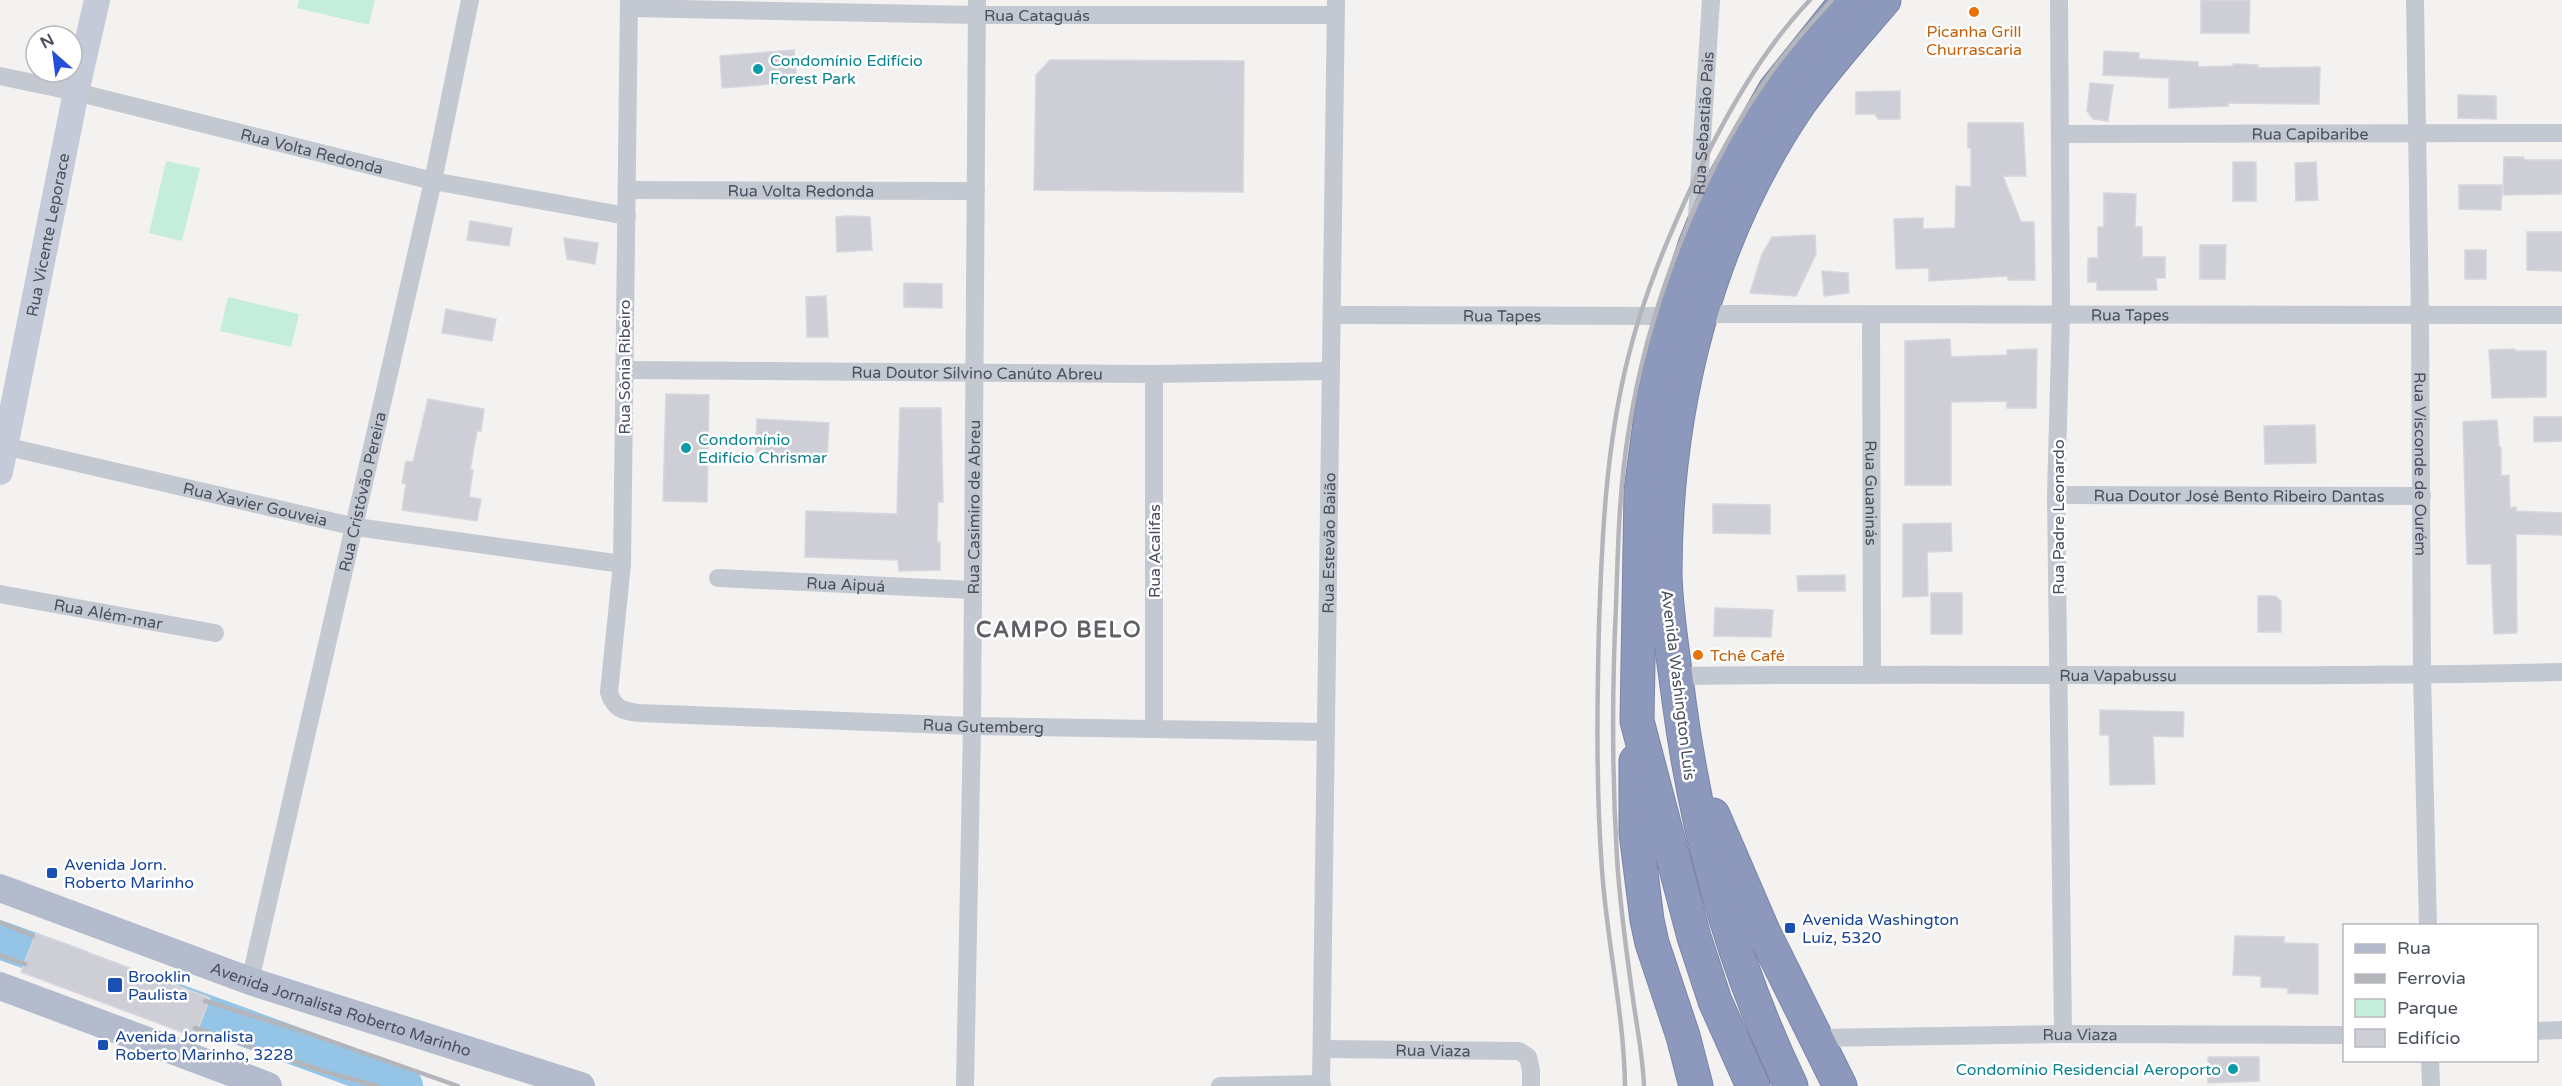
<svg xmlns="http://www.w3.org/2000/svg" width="2562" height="1086" font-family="'Varela Round',sans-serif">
  <rect width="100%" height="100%" fill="#f3f2f1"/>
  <g fill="#c4eddc">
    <polygon points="299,0 375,0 369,25 297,8"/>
    <polygon points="166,161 200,168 182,241 149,233"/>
    <polygon points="228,297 299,314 291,347 220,331"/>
  </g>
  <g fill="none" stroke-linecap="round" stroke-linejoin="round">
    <g stroke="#94c4e6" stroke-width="38">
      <polyline points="0,940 78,968"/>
      <polyline points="158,996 404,1086"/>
    </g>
  </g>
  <g fill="#cecfd6" stroke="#d6d6dc" stroke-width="1.5">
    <polygon points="2201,0 2250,0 2249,33 2201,33"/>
    <polygon points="794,50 797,82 722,88 720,56"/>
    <polygon points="2104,51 2139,53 2139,59 2198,62 2198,67 2233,66 2233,64 2258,65 2257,68 2320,67 2319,104 2228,103 2228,106 2169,108 2169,78 2103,75"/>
    <polygon points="1050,60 1244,61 1243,192 1034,190 1036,75"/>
    <polygon points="2090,83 2113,85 2108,121 2093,119 2087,111"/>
    <polygon points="1900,91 1900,119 1878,119 1875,114 1856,114 1856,92"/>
    <polygon points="2458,95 2496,96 2496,119 2458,118"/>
    <polygon points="1968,123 2023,123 2026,176 2003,176 2021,222 2034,222 2035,280 2008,280 2008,276 1929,281 1929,268 1896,269 1894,219 1923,218 1923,229 1955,228 1956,186 1971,187 1971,148 1968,148"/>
    <polygon points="2504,157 2524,157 2524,160 2562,160 2562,194 2503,195"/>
    <rect x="2233" y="162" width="23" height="39"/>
    <polygon points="2316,162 2318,200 2296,201 2295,163"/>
    <polygon points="2459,185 2502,185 2501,210 2459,209"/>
    <polygon points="2104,193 2136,194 2135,227 2142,227 2142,257 2165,257 2165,278 2156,278 2157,290 2097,290 2097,282 2088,282 2088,258 2098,258 2098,227 2104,227"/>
    <polygon points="848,216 870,217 872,250 837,252 836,217"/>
    <polygon points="470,221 512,228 509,246 467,240"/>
    <polygon points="2527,232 2562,232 2562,271 2527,270"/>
    <polygon points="1815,235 1816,254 1796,296 1750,293 1762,254 1772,237"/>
    <polygon points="564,238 598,243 595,264 567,259"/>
    <polygon points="2200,245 2226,245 2225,279 2200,279"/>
    <rect x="2465" y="250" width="21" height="29"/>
    <polygon points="1822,271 1848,273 1849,293 1824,296"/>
    <polygon points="904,283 942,284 942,308 904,307"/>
    <polygon points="826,296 828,337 807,337 806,297"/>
    <polygon points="446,309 496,319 492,341 442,333"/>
    <polygon points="1950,339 1951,357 2007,355 2007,350 2037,349 2036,408 2007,408 2007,401 1951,402 1951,485 1905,485 1905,341"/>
    <polygon points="2515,349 2515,351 2546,351 2546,397 2492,398 2489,350"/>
    <polygon points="666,394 709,395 707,502 663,501"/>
    <polygon points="428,399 484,409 481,431 477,431 470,470 473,470 469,497 481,499 477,521 402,510 406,484 402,483 406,461 413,462"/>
    <polygon points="900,408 941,408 943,502 938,502 937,542 940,542 940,570 899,571 898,560 805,557 806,511 897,514"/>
    <polygon points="2534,417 2562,417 2562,441 2534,442"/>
    <polygon points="757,419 829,423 827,455 756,452"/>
    <polygon points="2497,420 2499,447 2501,447 2501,476 2509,475 2510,508 2516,507 2516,511 2562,513 2562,535 2516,534 2517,631 2516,633 2494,634 2491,564 2467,564 2463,422"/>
    <polygon points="2315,425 2316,463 2265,464 2264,426"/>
    <polygon points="1713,504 1770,505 1770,534 1713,533"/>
    <polygon points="1951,523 1952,551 1927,552 1928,596 1903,597 1903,524"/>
    <polygon points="1845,575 1845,591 1798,591 1797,576"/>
    <rect x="1931" y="593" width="31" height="41"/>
    <polygon points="2258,596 2275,596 2281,601 2281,632 2258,632"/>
    <polygon points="1715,608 1773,610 1771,637 1714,636"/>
    <polygon points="2100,710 2184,712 2183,737 2153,736 2155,784 2110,785 2109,735 2100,735"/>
    <polygon points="36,933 210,998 195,1037 21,972"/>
    <polygon points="2235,936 2284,937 2284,943 2318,944 2318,994 2288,993 2288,988 2261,987 2261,976 2233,975"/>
    <polygon points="2208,1057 2259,1057 2259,1081 2208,1083"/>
  </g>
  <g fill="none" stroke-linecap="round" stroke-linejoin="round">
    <defs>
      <g id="highway">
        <polyline points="1636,761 1636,833 1647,920 1652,943 1683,1036 1696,1086"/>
        <polyline points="1713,815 1763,931 1840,1086"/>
        <polyline points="1753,1086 1715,1001 1694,937 1637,721 1641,490 1652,407 1672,316 1695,245 1716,194 1775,90 1847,0"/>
        <path d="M 1791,1086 C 1732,963 1697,836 1679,701 C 1674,659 1666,617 1665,574 C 1665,409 1705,242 1799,104 C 1825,67 1855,34 1884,0"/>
      </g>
    </defs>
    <use href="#highway" stroke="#7884a8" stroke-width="35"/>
    <g stroke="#c3c8d1" stroke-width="18">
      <path id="s1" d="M 629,0 L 622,564 L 609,692 C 614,709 623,711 639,713 L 972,726 L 1326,732"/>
      <polyline points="2059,0 2061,314 2056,495 2063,1034"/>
      <path id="s2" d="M 2415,0 L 2420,317 L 2422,675 L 2428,926"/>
      <path id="s3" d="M 629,8 L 977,15 L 1336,15"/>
      <path id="s4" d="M 0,76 L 76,92 L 433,181 L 627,216"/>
      <path id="s5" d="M 2060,134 L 2562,133"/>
      <path id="s6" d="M 627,190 L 976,191"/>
      <path id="s7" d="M 1697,217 L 1711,0"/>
      <path id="s8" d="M 1700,314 L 2562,315"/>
      <path id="s9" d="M 1332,315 L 1672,316"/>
      <path id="s10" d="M 1871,315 L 1872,673"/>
      <path id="s11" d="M 625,370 L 1154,374 L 1331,371"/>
      <path id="s12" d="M 0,445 L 356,527 L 622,564"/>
      <path id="s13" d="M 2056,495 L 2422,496"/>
      <path id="s14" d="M 718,578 L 973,590"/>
      <path id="s15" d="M 0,594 L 215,633"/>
      <path id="s16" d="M 1676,676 C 1971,672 2267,679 2562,672"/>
      <polyline points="1154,727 1154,374"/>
      <path id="s17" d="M 250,981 L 433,181 L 470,0"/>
      <polyline points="2536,1031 2562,1030"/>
      <path id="s18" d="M 1816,1038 L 2063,1034 L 2344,1035"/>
      <path id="s19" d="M 1322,1049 L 1519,1051 L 1528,1057 L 1531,1070 L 1531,1086"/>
      <polyline points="2430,1060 2431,1086"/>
      <path id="s20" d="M 965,1086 L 972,726 L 977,0"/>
      <polyline points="1220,1086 1322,1084"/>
      <path id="s21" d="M 1321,1086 L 1336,0"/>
    </g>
    <path stroke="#c5cad8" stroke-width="26" id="s22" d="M 0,472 L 76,92 L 97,0"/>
    <g stroke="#b3bbcd" stroke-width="28">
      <path id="s23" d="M 0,888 L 250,981 L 581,1086"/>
      <polyline points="0,986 268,1086"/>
    </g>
    <use href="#highway" stroke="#8d99bc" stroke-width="33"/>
    <g stroke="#b4b5bb" stroke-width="4.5">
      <polyline points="0,922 33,936"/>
      <polyline points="0,955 25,964"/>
      <polyline points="205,1001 296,1029 458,1086"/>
      <polyline points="195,1028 326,1072 377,1086"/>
      <path d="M 1625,1086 C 1624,1014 1607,943 1602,870 C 1596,788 1597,707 1599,625 C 1602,535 1606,446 1628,358 C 1643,296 1669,235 1696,177 C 1726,115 1762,50 1810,0"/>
      <path d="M 1644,1086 C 1643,1059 1638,1033 1634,1006 C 1627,957 1620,908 1617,858 C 1612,775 1612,690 1616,606 C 1618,547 1619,488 1629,429 C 1647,313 1696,182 1763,84 C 1783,54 1807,27 1832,0"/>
    </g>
  </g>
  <g fill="#e8710a" stroke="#fff" stroke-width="2">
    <circle cx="1974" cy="12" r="6"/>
    <circle cx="1698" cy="655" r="6"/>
  </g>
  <g fill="#0f9aa8" stroke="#fff" stroke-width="2">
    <circle cx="758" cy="69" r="6"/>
    <circle cx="686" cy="448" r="6"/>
    <circle cx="2233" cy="1069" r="6"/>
  </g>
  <g fill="#1a4fb4" stroke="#fff" stroke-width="2">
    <rect x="46" y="867" width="12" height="12" rx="3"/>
    <rect x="1784" y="922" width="12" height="12" rx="3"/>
    <rect x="107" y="977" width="16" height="16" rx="3"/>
    <rect x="97" y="1039" width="12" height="12" rx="3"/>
  </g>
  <g text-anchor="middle" stroke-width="5" stroke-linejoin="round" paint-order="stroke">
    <g font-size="16" fill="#4a505d" stroke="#fff">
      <text dy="6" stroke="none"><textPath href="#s3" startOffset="408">Rua Cataguás</textPath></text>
      <text dy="6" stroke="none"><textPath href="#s7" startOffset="94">Rua Sebastião Pais</textPath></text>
      <text dy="6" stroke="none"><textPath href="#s5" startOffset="250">Rua Capibaribe</textPath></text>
      <text dy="6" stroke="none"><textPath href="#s4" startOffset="321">Rua Volta Redonda</textPath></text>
      <text dy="6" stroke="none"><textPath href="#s6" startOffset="174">Rua Volta Redonda</textPath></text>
      <text dy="6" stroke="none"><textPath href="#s22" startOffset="242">Rua Vicente Leporace</textPath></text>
      <text dy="6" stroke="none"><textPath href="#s8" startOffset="430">Rua Tapes</textPath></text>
      <text dy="6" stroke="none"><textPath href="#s9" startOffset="170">Rua Tapes</textPath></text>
      <text transform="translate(624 367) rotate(-90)" y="6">Rua Sônia Ribeiro</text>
      <text dy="6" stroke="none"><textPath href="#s11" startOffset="352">Rua Doutor Silvino Canúto Abreu</textPath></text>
      <text dy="6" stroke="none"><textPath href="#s2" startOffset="464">Rua Visconde de Ourém</textPath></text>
      <text dy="6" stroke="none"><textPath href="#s17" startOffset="502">Rua Cristóvão Pereira</textPath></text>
      <text dy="6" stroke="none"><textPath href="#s10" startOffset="178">Rua Guaninás</textPath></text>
      <text dy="6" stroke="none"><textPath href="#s13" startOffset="183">Rua Doutor José Bento Ribeiro Dantas</textPath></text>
      <text dy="6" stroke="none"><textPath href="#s12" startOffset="262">Rua Xavier Gouveia</textPath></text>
      <text dy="6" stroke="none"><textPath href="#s20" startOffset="579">Rua Casimiro de Abreu</textPath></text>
      <text transform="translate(2058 517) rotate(-90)" y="6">Rua Padre Leonardo</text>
      <text dy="6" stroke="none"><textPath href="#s21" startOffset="543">Rua Estevão Baião</textPath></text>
      <text transform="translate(1154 551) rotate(-90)" y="6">Rua Acalifas</text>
      <text dy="6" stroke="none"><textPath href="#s14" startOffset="128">Rua Aipuá</textPath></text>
      <text dy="6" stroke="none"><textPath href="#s15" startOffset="110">Rua Além-mar</textPath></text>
      <text dy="6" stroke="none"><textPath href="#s16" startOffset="442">Rua Vapabussu</textPath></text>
      <text transform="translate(1679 685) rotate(83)" y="6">Avenida Washington Luís</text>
      <text dy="6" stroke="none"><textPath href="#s1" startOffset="1077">Rua Gutemberg</textPath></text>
      <text dy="6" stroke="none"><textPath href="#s23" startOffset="362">Avenida Jornalista Roberto Marinho</textPath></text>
      <text dy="6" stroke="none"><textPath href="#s18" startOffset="264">Rua Viaza</textPath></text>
      <text dy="6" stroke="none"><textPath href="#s19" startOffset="111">Rua Viaza</textPath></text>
    </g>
    <g font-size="16" fill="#c56008" stroke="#fff">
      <text x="1974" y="37">Picanha Grill<tspan x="1974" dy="18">Churrascaria</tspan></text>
      <text x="1710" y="661" text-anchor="start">Tchê Café</text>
    </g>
    <g font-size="16" fill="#0d838f" stroke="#fff" text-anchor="start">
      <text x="770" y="66">Condomínio Edifício<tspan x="770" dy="18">Forest Park</tspan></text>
      <text x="698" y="445">Condomínio<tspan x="698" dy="18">Edifício Chrismar</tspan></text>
      <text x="2221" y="1075" text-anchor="end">Condomínio Residencial Aeroporto</text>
    </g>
    <g font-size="16" fill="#164399" stroke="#fff" text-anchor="start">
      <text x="64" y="870">Avenida Jorn.<tspan x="64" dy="18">Roberto Marinho</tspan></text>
      <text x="1802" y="925">Avenida Washington<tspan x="1802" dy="18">Luiz, 5320</tspan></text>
      <text x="128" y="982">Brooklin<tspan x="128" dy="18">Paulista</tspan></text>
      <text x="115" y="1042">Avenida Jornalista<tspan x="115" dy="18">Roberto Marinho, 3228</tspan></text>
    </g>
    <g font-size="22" font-weight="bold" letter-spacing="1.5" fill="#5e6065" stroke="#fff">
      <text x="1059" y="637">CAMPO BELO</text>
    </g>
  </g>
  <rect x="2343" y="924" width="195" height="138" fill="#ffffff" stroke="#b7b9be" stroke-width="1.5"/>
  <rect x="2355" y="944" width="30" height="9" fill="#b3bbcd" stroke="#b7b9be" stroke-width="1.5"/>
  <text x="2397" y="954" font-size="18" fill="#4a505d">Rua</text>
  <rect x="2355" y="974" width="30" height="9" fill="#b4b5bb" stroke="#b7b9be" stroke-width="1.5"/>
  <text x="2397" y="984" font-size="18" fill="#4a505d">Ferrovia</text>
  <rect x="2355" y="999" width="30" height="18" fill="#c4eddc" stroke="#b7b9be" stroke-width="1.5"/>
  <text x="2397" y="1014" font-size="18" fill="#4a505d">Parque</text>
  <rect x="2355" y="1029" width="30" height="18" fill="#cecfd6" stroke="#b7b9be" stroke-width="1.5"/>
  <text x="2397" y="1044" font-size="18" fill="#4a505d">Edifício</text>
  <g transform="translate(54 54) rotate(332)"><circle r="28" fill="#ffffff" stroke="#b7b9be" stroke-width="1.5"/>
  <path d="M0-4.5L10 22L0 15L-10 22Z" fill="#274ed8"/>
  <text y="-9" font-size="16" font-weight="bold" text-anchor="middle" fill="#4a505d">N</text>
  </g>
</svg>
